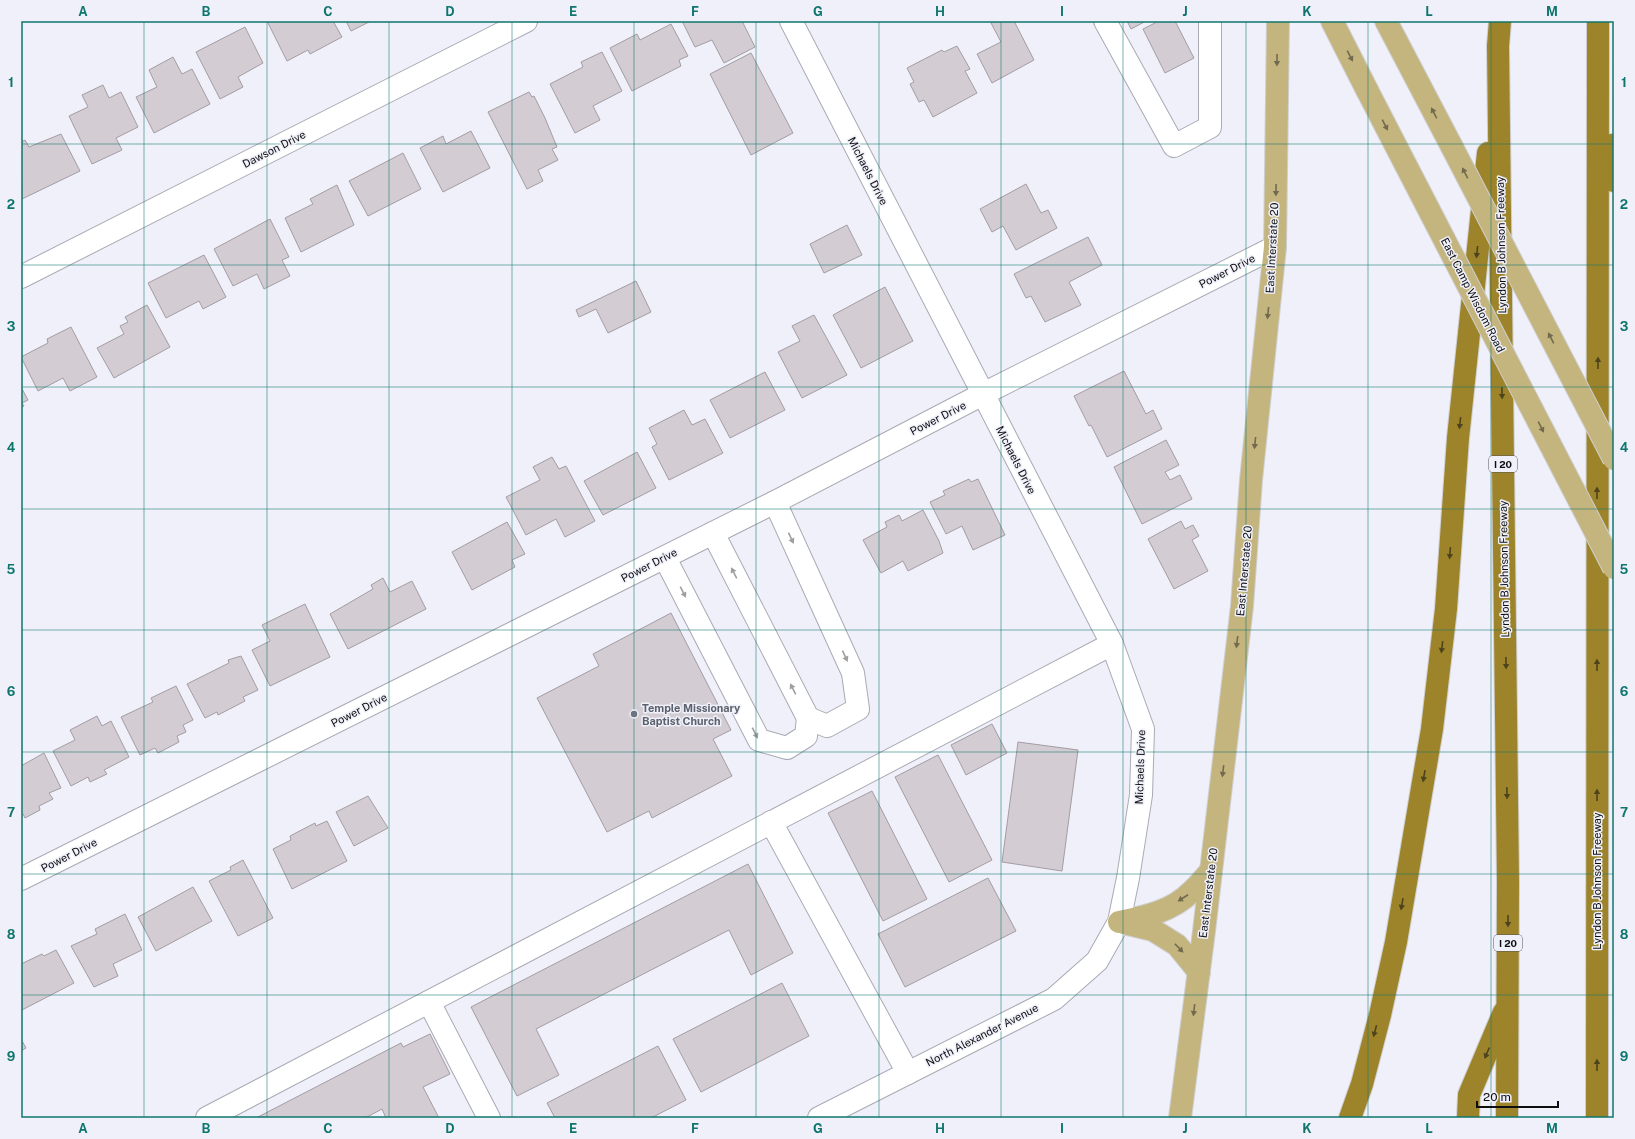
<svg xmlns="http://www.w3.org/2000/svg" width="1635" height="1139" font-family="'Public Sans',sans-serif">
  <rect width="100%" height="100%" fill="#eff0f9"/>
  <g fill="#d3ccd3" stroke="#a49ca3">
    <polygon points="267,21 333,21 342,37 310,54 308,50 287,61"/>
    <polygon points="346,21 371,21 351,31"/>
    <polygon points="682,21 742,21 755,47 724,63 712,40 695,47"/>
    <polygon points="995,21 1014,21 1034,60 992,83 977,54 1001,42 991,23"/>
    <polygon points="1127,21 1146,21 1131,29"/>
    <polygon points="1159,21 1175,21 1194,58 1165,73 1143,29"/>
    <polygon points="671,24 688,56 679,60 681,66 632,91 610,48 637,34 640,40"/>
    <polygon points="245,27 263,63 238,77 243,87 220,99 196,52"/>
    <polygon points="957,46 970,69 965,71 977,93 933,117 924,100 919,102 910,84 914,82 907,68 942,50 944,52"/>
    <polygon points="602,52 622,91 593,106 600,120 575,133 550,84 583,67 581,62"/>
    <polygon points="751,53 793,133 751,155 710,74"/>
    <polygon points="173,57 182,74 192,69 210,104 154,133 136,97 157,87 149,70"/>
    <polygon points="103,85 109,98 121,92 138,127 116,138 122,150 92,164 69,116 88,107 82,95"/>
    <polygon points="529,92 532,97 534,96 545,118 557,147 552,149 558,160 538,170 543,181 527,189 488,112"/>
    <polygon points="471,131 490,168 443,192 420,148 443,136 446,144"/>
    <polygon points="61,134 80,171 22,199 21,142 25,140 29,147"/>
    <polygon points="403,153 421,189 368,216 349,181"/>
    <polygon points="1026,184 1041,213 1048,210 1057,228 1016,250 1003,226 992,232 980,209"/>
    <polygon points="337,185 354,225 301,252 285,218 313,204 310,199"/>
    <polygon points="270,219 289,257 282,260 290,276 264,289 257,274 233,286 214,249"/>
    <polygon points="847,225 862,255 824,273 810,244"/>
    <polygon points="1088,237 1102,265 1069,282 1081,305 1045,322 1031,296 1026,298 1014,274"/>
    <polygon points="204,255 226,297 203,309 199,301 166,318 148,283"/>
    <polygon points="636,281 651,312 608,333 596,309 579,317 576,310"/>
    <polygon points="885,287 913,341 861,368 833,315"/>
    <polygon points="147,305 170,347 114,378 97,348 124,334 120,326 128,322 125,317"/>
    <polygon points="814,315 847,375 802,398 778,352 800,341 792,326"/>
    <polygon points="71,327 97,377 70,391 63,378 38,391 21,357 48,343 47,339"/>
    <polygon points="1124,371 1146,414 1153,410 1162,429 1107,457 1091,425 1089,426 1074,396"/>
    <polygon points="765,372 785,410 730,438 710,400"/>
    <polygon points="21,387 28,400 22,403 24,406 21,408"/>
    <polygon points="684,410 692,425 705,419 723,453 669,480 652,447 657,444 649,428"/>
    <polygon points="1166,440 1179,465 1165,472 1170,480 1180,475 1192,499 1142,524 1114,467"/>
    <polygon points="637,452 656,488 603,515 584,481"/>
    <polygon points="552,457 559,469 566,466 595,521 565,537 556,519 526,535 506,497 540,480 533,467"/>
    <polygon points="969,479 971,482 978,479 1005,535 973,550 962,526 946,534 930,502 945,495 943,491"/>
    <polygon points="923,510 939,541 943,553 908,571 903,561 881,573 863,540 887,527 885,522 899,515 902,521"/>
    <polygon points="1181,521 1185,529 1193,525 1199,536 1192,540 1208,571 1174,589 1148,539"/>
    <polygon points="507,522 525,554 512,560 515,567 472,590 452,552"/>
    <polygon points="383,578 390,592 412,581 426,609 348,649 330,614 373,589 371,585"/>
    <polygon points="305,604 330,657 270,686 252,650 270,641 262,625"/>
    <polygon points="671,613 731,730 713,739 732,776 652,818 649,811 607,832 537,698 599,666 593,654"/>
    <polygon points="241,656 258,690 243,697 245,701 218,715 217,712 205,718 187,684 229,663 228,660"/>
    <polygon points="176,686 193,720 183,725 186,732 177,736 179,742 158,753 155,748 140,755 121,717 153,702 151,698"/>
    <polygon points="97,716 102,726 111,721 129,757 104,770 107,774 90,782 88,777 71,786 53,751 75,740 70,730"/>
    <polygon points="992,724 1007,753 966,775 951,745"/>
    <polygon points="1018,742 1078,750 1062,871 1002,862"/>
    <polygon points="44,753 61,788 49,793 53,799 39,806 40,810 25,818 23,814 21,815 21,766"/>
    <polygon points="938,755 992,860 949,882 895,777"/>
    <polygon points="872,791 927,899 883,921 828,813"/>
    <polygon points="368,796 388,828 354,846 336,812"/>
    <polygon points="327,821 347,861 292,889 273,849 291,840 290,836 315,823 316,826"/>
    <polygon points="243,860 273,918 238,936 209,881 231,870 230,867"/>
    <polygon points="748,864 793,953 751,975 729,930 536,1029 559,1075 517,1096 471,1007"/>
    <polygon points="988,878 1016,931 905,987 878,934"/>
    <polygon points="193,887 212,921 156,951 138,917"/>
    <polygon points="125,914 142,950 113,964 118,976 94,987 71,946 97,934 95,929"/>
    <polygon points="56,950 74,983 22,1010 21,964 42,954 44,956"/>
    <polygon points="782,983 809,1036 701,1092 673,1039"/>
    <polygon points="430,1034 450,1074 423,1087 439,1118 386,1118 382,1109 365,1118 256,1118 401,1043 403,1047"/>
    <polygon points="21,1039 26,1048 21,1051"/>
    <polygon points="658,1046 686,1100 651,1118 555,1118 547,1103"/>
  </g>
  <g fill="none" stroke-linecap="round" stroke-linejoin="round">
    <defs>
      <g id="minor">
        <polyline points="791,21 1112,644 1143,729 1141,795 1128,878 1119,922 1097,961 1054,999 819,1118"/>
        <polyline points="1105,21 1174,146 1210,127 1210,21"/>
        <polyline points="21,277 526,21"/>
        <polyline points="713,533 808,718 827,726 858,709 853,673 775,502"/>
        <polyline points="665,558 759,740 787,748 806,736 808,718"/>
        <polyline points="771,822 908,1073"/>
        <polyline points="21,879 775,502 983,394 1275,247"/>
        <polyline points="429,1002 489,1118"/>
        <polyline points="207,1118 1112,644"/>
      </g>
      <g id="major">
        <polyline points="1332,21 1367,90"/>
        <polyline points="1386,21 1452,147"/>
        <path d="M 1119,922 C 1145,917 1173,911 1192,891 C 1199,885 1205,877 1211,871"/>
        <polyline points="1124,923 1153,930 1177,945 1199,972"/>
        <polyline points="1180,1118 1204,931 1242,606 1251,480 1275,247 1278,21"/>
      </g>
      <g id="highway">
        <polyline points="1500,21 1498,46 1508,882 1507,1118"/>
        <polyline points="1611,145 1614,181"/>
        <polyline points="1350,1118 1362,1084 1380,1015 1396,942 1432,729 1446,609 1458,438 1488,153"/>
        <polyline points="1468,1118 1469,1095 1504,1012"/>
        <polyline points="1597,1118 1598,21"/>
      </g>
    </defs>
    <use href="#minor" stroke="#a9aab4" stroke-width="24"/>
    <use href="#major" stroke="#cfcfcf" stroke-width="24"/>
    <use href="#highway" stroke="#cfcfcf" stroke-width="24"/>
    <use href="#minor" stroke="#fff" stroke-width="22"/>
    <use href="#major" stroke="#c4b57f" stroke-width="22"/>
    <use href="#highway" stroke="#9d842a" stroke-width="22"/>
    <defs>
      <g id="major-bridge">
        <polyline points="1367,90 1614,568"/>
        <polyline points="1452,147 1614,459"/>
      </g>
    </defs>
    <use href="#major-bridge" stroke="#cfcfcf" stroke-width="24" stroke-linecap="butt"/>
    <use href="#major-bridge" stroke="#c4b57f" stroke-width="22"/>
  </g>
  <defs><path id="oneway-solid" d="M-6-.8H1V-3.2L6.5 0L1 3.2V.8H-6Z"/></defs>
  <g fill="#726a4e">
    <use href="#oneway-solid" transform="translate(1350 56) rotate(63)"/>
    <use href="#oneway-solid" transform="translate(1277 60) rotate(91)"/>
    <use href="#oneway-solid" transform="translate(1434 113) rotate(-117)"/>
    <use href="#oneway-solid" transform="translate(1385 125) rotate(63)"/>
    <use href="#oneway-solid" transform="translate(1465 173) rotate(-117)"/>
    <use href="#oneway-solid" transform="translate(1276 190) rotate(91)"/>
    <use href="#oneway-solid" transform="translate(1268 313) rotate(96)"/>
    <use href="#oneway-solid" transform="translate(1551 338) rotate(-117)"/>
    <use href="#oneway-solid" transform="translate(1541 427) rotate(63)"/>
    <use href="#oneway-solid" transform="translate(1255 443) rotate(96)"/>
    <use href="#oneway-solid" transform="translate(1237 642) rotate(97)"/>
    <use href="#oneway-solid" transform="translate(1223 771) rotate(97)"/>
    <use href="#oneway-solid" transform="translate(1183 898) rotate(147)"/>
    <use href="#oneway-solid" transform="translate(1179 948) rotate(46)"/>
    <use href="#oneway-solid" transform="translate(1194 1010) rotate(97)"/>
  </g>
  <g fill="#4e431c">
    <use href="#oneway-solid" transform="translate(1477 252) rotate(96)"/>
    <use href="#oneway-solid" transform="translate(1598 363) rotate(-90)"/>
    <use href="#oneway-solid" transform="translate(1502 393) rotate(89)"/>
    <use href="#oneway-solid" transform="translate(1460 423) rotate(96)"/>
    <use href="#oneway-solid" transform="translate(1597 493) rotate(-90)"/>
    <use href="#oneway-solid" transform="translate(1450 553) rotate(94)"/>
    <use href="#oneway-solid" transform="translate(1442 647) rotate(97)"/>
    <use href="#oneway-solid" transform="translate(1506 663) rotate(89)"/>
    <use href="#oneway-solid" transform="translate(1597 665) rotate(-90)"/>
    <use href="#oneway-solid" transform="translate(1424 776) rotate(100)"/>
    <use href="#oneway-solid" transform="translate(1507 793) rotate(89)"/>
    <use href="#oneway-solid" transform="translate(1597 795) rotate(-90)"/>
    <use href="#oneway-solid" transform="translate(1402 904) rotate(100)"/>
    <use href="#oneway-solid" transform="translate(1508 921) rotate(90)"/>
    <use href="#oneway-solid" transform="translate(1375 1031) rotate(105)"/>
    <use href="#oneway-solid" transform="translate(1487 1053) rotate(113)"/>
    <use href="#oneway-solid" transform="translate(1597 1065) rotate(-90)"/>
  </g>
  <g fill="#9f9fa0">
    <use href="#oneway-solid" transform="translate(791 538) rotate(65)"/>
    <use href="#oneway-solid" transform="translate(734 573) rotate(-117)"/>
    <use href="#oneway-solid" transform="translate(683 592) rotate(63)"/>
    <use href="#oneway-solid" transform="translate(845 656) rotate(65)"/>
    <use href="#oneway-solid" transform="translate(793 689) rotate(-117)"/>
    <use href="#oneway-solid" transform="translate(755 733) rotate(63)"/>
  </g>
  <path fill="none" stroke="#0f766e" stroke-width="1" stroke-opacity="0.55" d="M 144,21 L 144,1118M 267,21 L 267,1118M 389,21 L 389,1118M 512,21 L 512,1118M 634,21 L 634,1118M 756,21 L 756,1118M 879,21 L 879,1118M 1001,21 L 1001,1118M 1123,21 L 1123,1118M 1246,21 L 1246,1118M 1368,21 L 1368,1118M 1491,21 L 1491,1118M 21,144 L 1614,144M 21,265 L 1614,265M 21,387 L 1614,387M 21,509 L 1614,509M 21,630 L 1614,630M 21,752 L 1614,752M 21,874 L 1614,874M 21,995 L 1614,995"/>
  <circle fill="#6b7280" stroke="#eff0f9" stroke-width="1.5" cx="634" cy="714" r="4"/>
  <g text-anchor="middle" stroke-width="3" stroke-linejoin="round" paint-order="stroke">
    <g fill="#eff0f9" stroke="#525257" stroke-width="1">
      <rect x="1489" y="456" width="28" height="16" rx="3"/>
      <rect x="1494" y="935" width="28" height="16" rx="3"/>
    </g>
    <g font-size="10" font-weight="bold" fill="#0e0e11">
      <text x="1503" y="468">I 20</text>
      <text x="1508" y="947">I 20</text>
    </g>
    <g font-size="11" fill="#0e0e11" stroke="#eff0f9">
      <text transform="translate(274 149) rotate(-27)" y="4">Dawson Drive</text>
      <text transform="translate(868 171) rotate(63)" y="4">Michaels Drive</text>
      <text transform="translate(1501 245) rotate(-91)" y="4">Lyndon B Johnson Freeway</text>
      <text transform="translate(1272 248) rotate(-87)" y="4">East Interstate 20</text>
      <text transform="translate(1227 271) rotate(-27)" y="4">Power Drive</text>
      <text transform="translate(1473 295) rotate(63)" y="4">East Camp Wisdom Road</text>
      <text transform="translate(938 418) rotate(-27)" y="4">Power Drive</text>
      <text transform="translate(1016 460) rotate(63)" y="4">Michaels Drive</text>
      <text transform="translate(649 565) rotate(-27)" y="4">Power Drive</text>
      <text transform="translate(1504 569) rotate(-91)" y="4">Lyndon B Johnson Freeway</text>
      <text transform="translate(1244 571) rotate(-85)" y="4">East Interstate 20</text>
      <text transform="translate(359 710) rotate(-27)" y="4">Power Drive</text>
      <text transform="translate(1140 767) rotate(-88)" y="4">Michaels Drive</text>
      <text transform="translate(69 855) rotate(-27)" y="4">Power Drive</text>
      <text transform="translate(1597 881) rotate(-90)" y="4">Lyndon B Johnson Freeway</text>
      <text transform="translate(1208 893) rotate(-83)" y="4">East Interstate 20</text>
      <text transform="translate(982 1035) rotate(-27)" y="4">North Alexander Avenue</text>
    </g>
    <g font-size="11" font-weight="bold" fill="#5b616d" stroke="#eff0f9" text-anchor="start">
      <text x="642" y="712">Temple Missionary<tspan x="642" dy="13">Baptist Church</tspan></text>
    </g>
  </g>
  <rect width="1635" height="1139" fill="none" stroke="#eff0f9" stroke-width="44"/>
  <path d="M1477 1101v6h81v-6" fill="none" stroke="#0e0e11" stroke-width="2"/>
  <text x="1483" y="1101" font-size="12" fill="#0e0e11" stroke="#eff0f9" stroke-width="3" paint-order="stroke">20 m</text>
  <rect x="22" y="22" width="1591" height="1095" fill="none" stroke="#0f766e" stroke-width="1.5"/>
  <g font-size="13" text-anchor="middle" font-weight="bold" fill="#0f766e">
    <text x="83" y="16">A</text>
    <text x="206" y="16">B</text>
    <text x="328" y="16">C</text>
    <text x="450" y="16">D</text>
    <text x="573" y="16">E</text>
    <text x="695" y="16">F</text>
    <text x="818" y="16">G</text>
    <text x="940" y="16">H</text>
    <text x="1062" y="16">I</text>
    <text x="1185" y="16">J</text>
    <text x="1307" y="16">K</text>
    <text x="1429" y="16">L</text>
    <text x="1552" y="16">M</text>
    <text x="11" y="87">1</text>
    <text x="1624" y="87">1</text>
    <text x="11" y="209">2</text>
    <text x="1624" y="209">2</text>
    <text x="11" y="331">3</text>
    <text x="1624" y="331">3</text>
    <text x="11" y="452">4</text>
    <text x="1624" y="452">4</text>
    <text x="11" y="574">5</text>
    <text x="1624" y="574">5</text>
    <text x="11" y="696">6</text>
    <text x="1624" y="696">6</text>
    <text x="11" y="817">7</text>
    <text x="1624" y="817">7</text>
    <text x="11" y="939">8</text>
    <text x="1624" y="939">8</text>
    <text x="11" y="1061">9</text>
    <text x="1624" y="1061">9</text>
    <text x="83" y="1133">A</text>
    <text x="206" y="1133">B</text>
    <text x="328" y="1133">C</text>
    <text x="450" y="1133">D</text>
    <text x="573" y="1133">E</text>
    <text x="695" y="1133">F</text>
    <text x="818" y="1133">G</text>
    <text x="940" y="1133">H</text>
    <text x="1062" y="1133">I</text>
    <text x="1185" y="1133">J</text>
    <text x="1307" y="1133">K</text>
    <text x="1429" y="1133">L</text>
    <text x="1552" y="1133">M</text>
  </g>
</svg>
